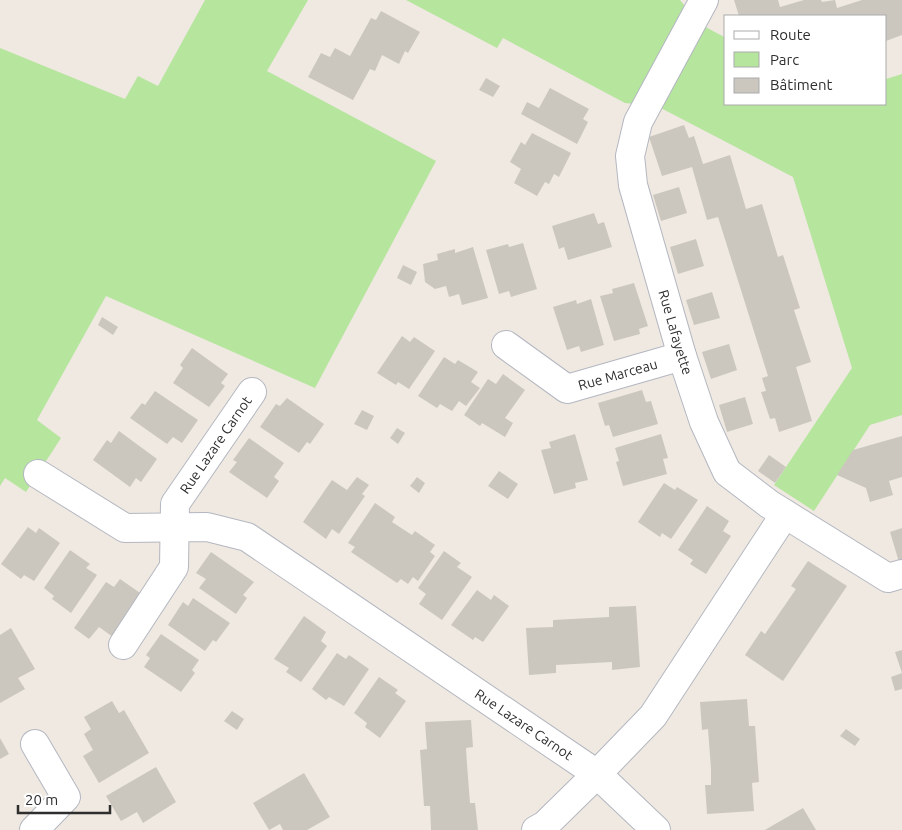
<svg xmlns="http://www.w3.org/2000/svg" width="902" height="830" font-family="Ubuntu,sans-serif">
  <rect width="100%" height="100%" fill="#efe9e1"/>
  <g fill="#b6e59e">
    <polygon points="205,0 308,0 267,71 436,161 315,388 106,296 37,420 61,438 26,492 5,478 0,486 0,48 125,99 138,76 158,86"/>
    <polygon points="406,0 680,0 700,24 726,38 726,104 886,104 886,79 902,74 902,415 870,425 814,511 774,485 852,368 793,177 657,106 625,103 503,38 497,48"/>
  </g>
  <g fill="#cbc7bf">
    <polygon points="734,0 778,0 780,7 804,0 821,0 822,2 835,0 837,8 862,0 902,0 902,35 886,41 886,16 739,16"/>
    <polygon points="381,11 420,32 408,53 405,51 399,64 382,55 375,71 370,69 353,100 308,77 321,53 330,57 335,48 350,56 371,18 376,20"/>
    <polygon points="486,78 500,86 493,97 479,90"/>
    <polygon points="550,88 589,109 583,119 588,122 577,144 521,114 527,102 539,108"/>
    <polygon points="684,125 689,138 694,136 703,164 730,155 746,209 762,204 778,257 783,255 800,308 794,310 811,362 796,367 812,421 779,432 775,418 770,419 761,392 766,391 762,378 768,376 718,217 707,220 692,167 662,176 649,137"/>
    <polygon points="532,133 571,153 559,177 554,174 549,184 545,182 537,196 514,183 521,169 510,162 521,142 525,145"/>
    <polygon points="679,187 687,213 661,221 653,195"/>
    <polygon points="594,213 598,224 604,222 612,247 568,260 564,247 559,249 552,226"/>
    <polygon points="696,239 704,266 678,274 670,247"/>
    <polygon points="523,243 537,289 511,297 509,291 499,294 486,250 508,244 509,247"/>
    <polygon points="473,247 488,298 462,305 459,294 449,297 446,286 435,289 425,282 423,264 438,260 437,254 455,249 455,253"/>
    <polygon points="403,265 417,272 411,285 397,278"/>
    <polygon points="634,283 648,326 639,329 640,334 614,341 600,296 613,293 612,289"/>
    <polygon points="712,292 720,318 694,325 686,300"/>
    <polygon points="591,299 604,345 581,352 579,346 567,350 553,307 576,300 577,304"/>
    <polygon points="102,317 118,327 113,335 98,325"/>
    <polygon points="402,336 410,342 414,337 435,351 409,389 398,382 396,385 377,373"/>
    <polygon points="729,344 737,370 711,379 702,352"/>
    <polygon points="192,348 228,374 221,383 225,386 209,407 173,383 183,368 180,365"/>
    <polygon points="444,357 455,364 458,360 478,372 471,382 480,388 466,406 459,401 452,411 440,404 437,408 418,396"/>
    <polygon points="503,374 525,390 505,418 513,423 505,437 482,423 480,426 464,415 488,379 496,384"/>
    <polygon points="642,390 646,402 651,401 658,424 613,437 609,425 605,426 598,403"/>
    <polygon points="155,391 198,420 182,443 173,437 167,444 130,418 142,403 145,405"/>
    <polygon points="745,397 753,424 727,432 719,405"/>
    <polygon points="287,398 324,424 310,444 307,442 299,453 260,427 276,404 280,406"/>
    <polygon points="362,410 374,416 367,430 354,424"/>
    <polygon points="397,428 405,433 398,444 390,438"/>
    <polygon points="119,431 157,459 141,482 136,478 130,487 93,460 107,440 111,443"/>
    <polygon points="575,434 588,480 575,483 576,488 554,494 541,450 551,448 549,442"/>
    <polygon points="661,434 668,458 663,459 667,474 623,486 616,462 619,461 615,448"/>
    <polygon points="902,436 902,477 889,481 893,495 870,502 866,488 837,475 853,450"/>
    <polygon points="249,438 284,463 274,477 279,481 267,498 229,472 237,462 233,460"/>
    <polygon points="769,455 786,467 775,483 758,471"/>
    <polygon points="499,471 518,484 508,499 488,486"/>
    <polygon points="357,477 369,485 362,494 365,496 339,534 332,529 326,539 303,522 332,480 347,490"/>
    <polygon points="417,477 425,483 419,493 410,486"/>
    <polygon points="664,483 675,490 677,487 698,500 671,539 662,533 660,537 638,522"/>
    <polygon points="375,503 395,517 392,522 412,535 415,531 435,545 430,552 435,556 418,581 413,577 408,584 401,579 397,583 351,552 355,547 348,543"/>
    <polygon points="707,506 729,521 723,531 731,536 706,574 690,564 693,560 678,550"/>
    <polygon points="28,527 36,533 39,528 60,543 34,581 24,575 21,579 1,564"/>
    <polygon points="902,528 902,561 899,562 890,532"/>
    <polygon points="70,550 90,564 86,568 97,575 71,613 52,599 54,596 44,588"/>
    <polygon points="444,551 461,563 457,567 472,577 442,620 419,604 426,594 418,588"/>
    <polygon points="211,552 254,582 243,595 247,598 236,614 199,588 206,579 196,573"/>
    <polygon points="808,561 847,586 783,681 745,655 761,631 765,634 796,589 791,586"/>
    <polygon points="120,579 143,595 113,637 99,627 89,639 74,628 106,582 114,587"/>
    <polygon points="477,590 491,600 494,595 509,606 483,642 475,637 473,640 451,625"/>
    <polygon points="193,598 230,623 216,642 213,640 205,651 168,625 183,602 188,606"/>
    <polygon points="636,606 640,667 612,670 612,662 556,665 556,673 529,675 526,628 553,627 553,620 609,617 609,607"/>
    <polygon points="304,616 326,632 321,641 327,646 301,682 286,672 289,668 274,659"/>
    <polygon points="11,628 35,669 18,678 25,689 0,703 0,635"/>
    <polygon points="161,634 199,660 192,670 195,673 181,692 144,667 150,658 146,655"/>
    <polygon points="902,650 902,673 895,652"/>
    <polygon points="337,653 346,659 349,655 369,669 344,706 329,697 326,700 312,689"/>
    <polygon points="902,673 902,689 895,691 891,677"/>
    <polygon points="379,677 398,690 395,693 406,701 380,738 365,727 367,723 354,713"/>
    <polygon points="747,699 749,726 755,726 759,782 752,783 754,811 707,814 705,785 711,785 711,769 708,729 702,730 700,702"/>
    <polygon points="112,701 119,713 124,710 149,753 99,783 83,756 93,750 84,734 91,729 84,717"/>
    <polygon points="232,711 244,719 237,730 224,721"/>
    <polygon points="471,720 473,747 466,748 467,764 470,803 475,803 478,830 431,830 430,806 424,806 420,750 427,749 425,722"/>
    <polygon points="846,729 860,739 855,746 840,736"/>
    <polygon points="0,738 9,754 0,759"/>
    <polygon points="156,767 176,802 143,823 137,812 121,821 106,796"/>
    <polygon points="304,773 330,817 307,830 283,830 280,824 269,830 253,803"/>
    <polygon points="803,808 816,830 765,830 770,827"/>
  </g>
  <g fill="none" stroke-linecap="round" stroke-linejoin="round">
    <defs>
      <g id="minor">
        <path id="s1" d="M 704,0 L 638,122 L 630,156 L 633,185 L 682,356 L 704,422 L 727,472 L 769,504 L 888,578 L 902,574"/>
        <path id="s2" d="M 506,345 L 567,389 L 682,356"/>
        <path id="s3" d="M 38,474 L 125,528 L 207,527 L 247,537 L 597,774 L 653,716 L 785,514"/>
        <path id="s4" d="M 123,645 L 174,567 L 175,504 L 252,392"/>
        <polyline points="34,830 66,797 35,744"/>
        <polyline points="536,830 545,825 597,774 656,830"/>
      </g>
    </defs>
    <use href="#minor" stroke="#b4b7c1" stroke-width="30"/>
    <use href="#minor" stroke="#fff" stroke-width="28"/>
  </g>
  <g text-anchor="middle" stroke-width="4.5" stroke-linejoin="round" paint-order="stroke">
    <g font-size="14" fill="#2e2e2e" stroke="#fff">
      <text dy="5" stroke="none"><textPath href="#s1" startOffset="356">Rue Lafayette</textPath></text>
      <text dy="5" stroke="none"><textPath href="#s2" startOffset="128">Rue Marceau</textPath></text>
      <text dy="5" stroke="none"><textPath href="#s4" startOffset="228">Rue Lazare Carnot</textPath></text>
      <text dy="5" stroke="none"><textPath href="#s3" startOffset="560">Rue Lazare Carnot</textPath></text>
    </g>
  </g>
  <rect x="724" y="15" width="162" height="90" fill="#ffffff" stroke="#ababab"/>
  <rect x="734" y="31" width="25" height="8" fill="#ffffff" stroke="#ababab"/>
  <text x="770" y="40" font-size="15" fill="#2e2e2e">Route</text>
  <rect x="734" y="52" width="25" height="15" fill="#b6e59e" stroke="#ababab"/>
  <text x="770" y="65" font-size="15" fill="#2e2e2e">Parc</text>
  <rect x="734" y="78" width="25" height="15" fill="#cbc7bf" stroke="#ababab"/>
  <text x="770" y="90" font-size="15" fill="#2e2e2e">Bâtiment</text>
  <path d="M18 805v8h92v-8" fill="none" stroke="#2e2e2e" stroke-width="2.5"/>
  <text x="25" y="805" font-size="15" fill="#2e2e2e" stroke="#ffffff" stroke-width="4" paint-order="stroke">20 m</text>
</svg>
